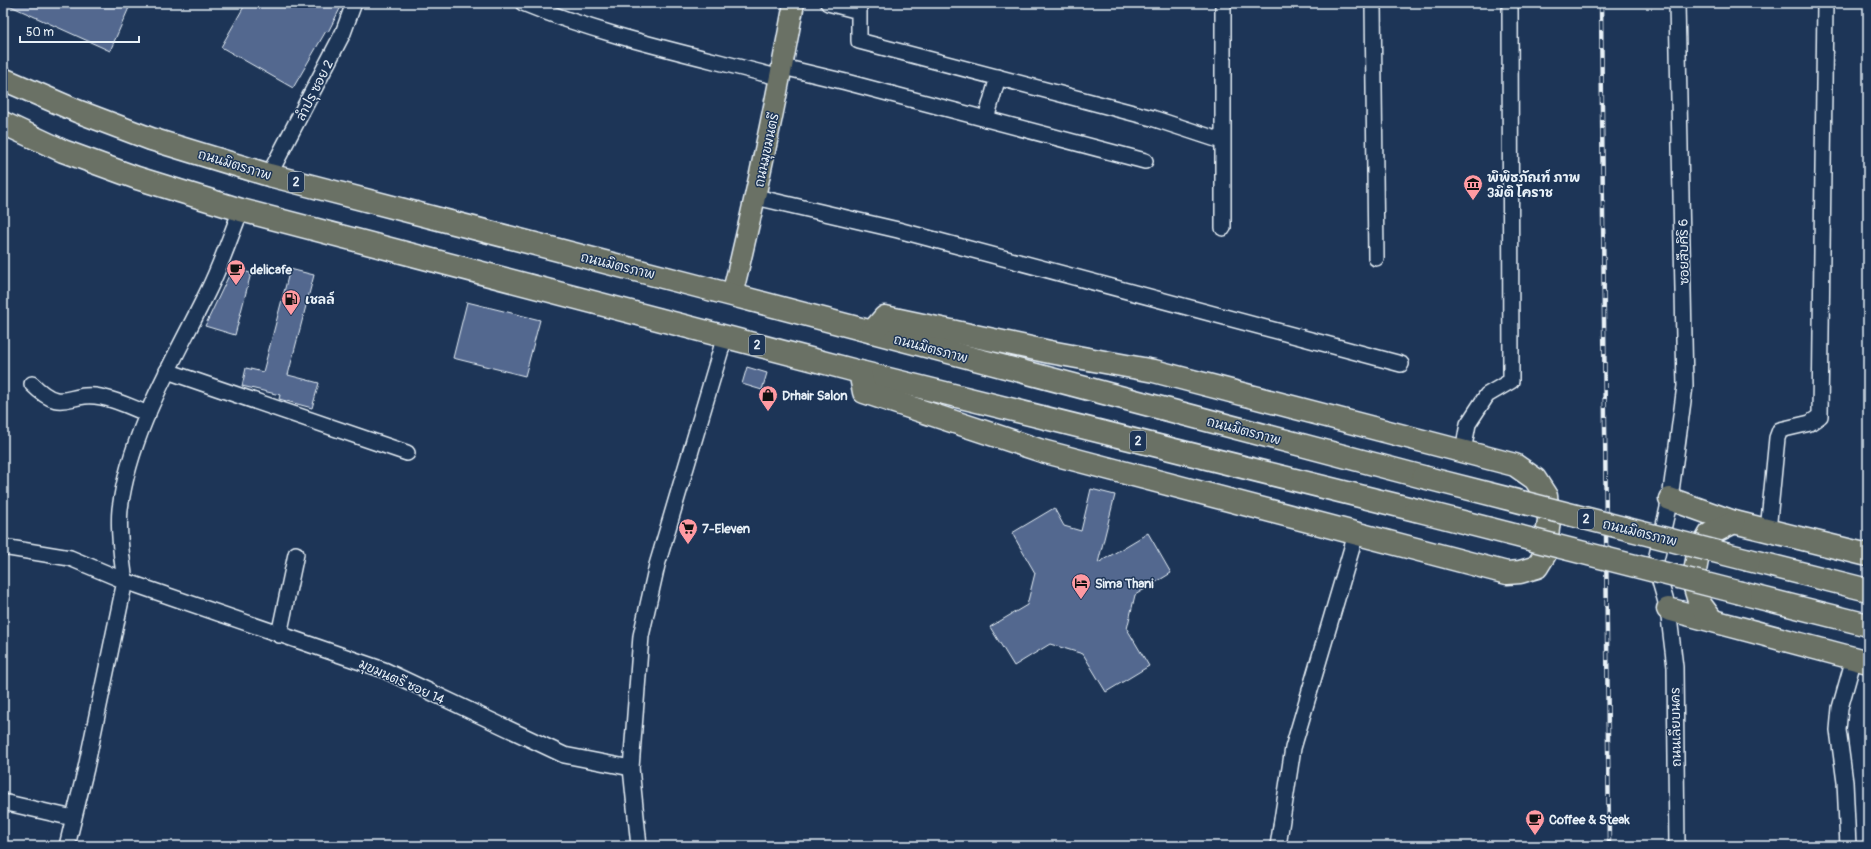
<svg xmlns="http://www.w3.org/2000/svg" width="1871" height="849" font-family="Pangolin,'Playpen Sans Thai',sans-serif">
  <rect width="100%" height="100%" fill="#1d3557"/>
  <filter id="ink" filterUnits="userSpaceOnUse"><feTurbulence type="fractalNoise" baseFrequency=".025" numOctaves="2"/><feDisplacementMap in="SourceGraphic" scale="8" xChannelSelector="R" yChannelSelector="G"/><feConvolveMatrix kernelMatrix="1 2 1 2 8 2 1 2 1" color-interpolation-filters="sRGB"/></filter>
  <g filter="url(#ink)">
    <g fill="#52688f" stroke="#e8f1f8">
      <polygon points="4,3 131,3 110,51"/>
      <polygon points="246,3 343,3 328,32 326,31 293,88 221,47"/>
      <polygon points="232,269 251,273 235,335 205,326"/>
      <polygon points="290,269 314,275 288,375 319,383 312,408 279,399 280,395 242,386 246,368 263,372"/>
      <polygon points="467,302 540,320 525,376 453,358"/>
      <polygon points="747,367 767,373 762,390 742,384"/>
      <polygon points="1091,489 1115,495 1098,563 1148,533 1171,573 1135,595 1127,629 1149,666 1106,692 1083,654 1050,644 1014,666 990,627 1027,605 1035,573 1012,533 1054,508 1064,526 1081,531"/>
    </g>
    <g fill="none" stroke-linecap="round" stroke-linejoin="round">
      <defs>
        <g id="minor">
          <path d="M 523,3 C 605,37 695,55 781,78"/>
          <polyline points="828,3 859,11 859,41 1152,118 1222,141"/>
          <polyline points="1223,3 1223,228"/>
          <polyline points="1373,3 1376,258"/>
          <polyline points="783,67 846,82 1145,161"/>
          <polyline points="986,119 998,77"/>
          <polyline points="269,175 343,33 354,3"/>
          <polyline points="756,197 898,230 1401,364"/>
          <polyline points="167,371 407,453"/>
          <path d="M 32,384 C 64,416 68,390 101,397 C 117,400 133,408 148,414"/>
          <polyline points="1463,451 1468,424 1487,395 1511,381 1510,3"/>
          <polyline points="1768,531 1777,438 1780,430 1810,423 1820,416 1825,3"/>
          <polyline points="3,547 70,558 125,581 384,670 564,755 631,768"/>
          <polyline points="279,635 296,554"/>
          <polyline points="3,802 73,818"/>
          <path d="M 67,846 L 86,768 L 125,581 C 122,561 118,529 120,509 C 130,431 174,361 208,291 C 221,265 230,237 241,210"/>
          <polyline points="639,846 631,768 641,636 657,565 725,336"/>
          <polyline points="1278,846 1293,748 1356,534"/>
          <polyline points="1677,846 1675,667 1668,609 1655,564 1670,499 1685,386 1677,3"/>
          <polyline points="1848,846 1845,782 1838,730 1840,708 1854,658"/>
        </g>
        <path id="major" d="M 732,295 C 756,198 776,101 794,3"/>
        <g id="highway">
          <polyline points="3,79 77,111 151,139 269,175 732,295 1423,477"/>
          <polyline points="3,123 63,151 137,178 241,210 860,372 1416,510"/>
          <polyline points="860,372 864,392 1042,451 1507,573 1520,572 1537,567 1545,554 1549,520 1546,496 1535,479 1515,465 1154,371 1050,352 885,317 872,332"/>
          <polyline points="1670,499 1734,522 1868,555"/>
          <polyline points="1749,560 1868,590"/>
          <polyline points="1741,593 1868,625"/>
          <polyline points="1668,609 1868,662"/>
          <polyline points="1712,620 1700,604 1693,581 1698,555 1710,534 1734,522"/>
        </g>
      </defs>
      <use href="#minor" stroke="#e8f1f8" stroke-width="18"/>
      <use href="#major" stroke="#e8f1f8" stroke-width="23"/>
      <use href="#highway" stroke="#e8f1f8" stroke-width="25"/>
      <use href="#minor" stroke="#1d3557" stroke-width="15"/>
      <use href="#major" stroke="#6b7165" stroke-width="20"/>
      <use href="#highway" stroke="#6b7165" stroke-width="22"/>
      <defs>
        <polyline id="rail" points="1601,3 1609,846"/>
      </defs>
      <use href="#rail" stroke="#e8f1f8" stroke-width="4.5"/>
      <use href="#rail" stroke="#1d3557" stroke-width="3" stroke-dasharray="9" stroke-linecap="butt"/>
      <defs>
        <g id="highway-bridge">
          <polyline points="1423,477 1749,560"/>
          <polyline points="1416,510 1741,593"/>
        </g>
      </defs>
      <use href="#highway-bridge" stroke="#e8f1f8" stroke-width="25" stroke-linecap="butt"/>
      <use href="#highway-bridge" stroke="#6b7165" stroke-width="22"/>
    </g>
  </g>
  <defs>
    <symbol id="museum-pin" viewBox="-11 -11 22 30"><path d="M0 17L-7.5 6A9.5 9.5 0 1 1 7.5 6Z" fill="#ff9aa2" stroke="#1d3557"/><path d="M0-6L6-3V-2H-6V-3ZM-5-1h2V3h-2ZM-1-1h2V3h-2ZM3-1h2V3H3ZM-6 4H6V6H-6Z" fill="#111"/></symbol>
    <symbol id="cafe-pin" viewBox="-11 -11 22 30"><path d="M0 17L-7.5 6A9.5 9.5 0 1 1 7.5 6Z" fill="#ff9aa2" stroke="#1d3557"/><path d="M-5.5-4.5H6V0H3Q3 3.5 0 3.5H-2.5Q-5.5 3.5-5.5 0ZM3-3.2v2h1.7v-2ZM-6 4.5H4V6H-6Z" fill="#111"/></symbol>
    <symbol id="fuel-pin" viewBox="-11 -11 22 30"><path d="M0 17L-7.5 6A9.5 9.5 0 1 1 7.5 6Z" fill="#ff9aa2" stroke="#1d3557"/><path d="M-5.5-6h7V0h2V4h1.3V-2.5L3-4.5l.8-.8L6-3V5H2.5V1h-1V6h-7ZM-4.2-4.7v3.2H.2V-4.7Z" fill="#111"/></symbol>
    <symbol id="shop-pin" viewBox="-11 -11 22 30"><path d="M0 17L-7.5 6A9.5 9.5 0 1 1 7.5 6Z" fill="#ff9aa2" stroke="#1d3557"/><path d="M-5-2.5h2.3a2.7 3.5 0 0 1 5.4 0H5L5.5 6h-11ZM-1.5-2.5h3a1.5 2.3 0 0 0-3 0Z" fill="#111"/></symbol>
    <symbol id="supermarket-pin" viewBox="-11 -11 22 30"><path d="M0 17L-7.5 6A9.5 9.5 0 1 1 7.5 6Z" fill="#ff9aa2" stroke="#1d3557"/><path d="M-6-5.5h2.5l.6 2H6L4.5 2H-2.5L-4.4-4H-6ZM-1.5 3.2a1.3 1.3 0 1 0 .1 0ZM3 3.2a1.3 1.3 0 1 0 .1 0Z" fill="#111"/></symbol>
    <symbol id="hotel-pin" viewBox="-11 -11 22 30"><path d="M0 17L-7.5 6A9.5 9.5 0 1 1 7.5 6Z" fill="#ff9aa2" stroke="#1d3557"/><path d="M-6-4.5h1.5V1H6V5H4.5V3h-9V5H-6ZM-4 0a1.8 1.8 0 1 1 3.6 0ZM.5 0V-2.5h3Q6-2.5 6 0Z" fill="#111"/></symbol>
  </defs>
  <g fill-rule="evenodd">
    <use href="#museum-pin" x="1462" y="173" width="22" height="30"/>
    <use href="#cafe-pin" x="225" y="258" width="22" height="30"/>
    <use href="#fuel-pin" x="280" y="288" width="22" height="30"/>
    <use href="#shop-pin" x="757" y="384" width="22" height="30"/>
    <use href="#supermarket-pin" x="677" y="517" width="22" height="30"/>
    <use href="#hotel-pin" x="1070" y="572" width="22" height="30"/>
    <use href="#cafe-pin" x="1524" y="808" width="22" height="30"/>
  </g>
  <g text-anchor="middle" stroke-width="3" stroke-linejoin="round" paint-order="stroke">
    <g fill="#1d3557" stroke="#abb9c8" stroke-width="1">
      <rect x="288" y="172" width="16" height="20" rx="3"/>
      <rect x="749" y="335" width="16" height="20" rx="3"/>
      <rect x="1130" y="431" width="16" height="20" rx="3"/>
      <rect x="1578" y="509" width="16" height="20" rx="3"/>
    </g>
    <g font-size="12" font-weight="bold" fill="#e8f1f8">
      <text x="296" y="186">2</text>
      <text x="757" y="349">2</text>
      <text x="1138" y="445">2</text>
      <text x="1586" y="523">2</text>
    </g>
    <g font-size="13" fill="#e8f1f8" stroke="#1d3557">
      <text transform="translate(314 90) rotate(-63)" y="5">ลำปรุ ซอย 2</text>
      <text transform="translate(766 150) rotate(-78)" y="5">ถนนมุขมนตรี</text>
      <text transform="translate(235 164) rotate(17)" y="5">ถนนมิตรภาพ</text>
      <text transform="translate(1683 252) rotate(-91)" y="5">ซอยสืบศิริ 6</text>
      <text transform="translate(618 265) rotate(14)" y="5">ถนนมิตรภาพ</text>
      <text transform="translate(931 348) rotate(15)" y="5">ถนนมิตรภาพ</text>
      <text transform="translate(1244 430) rotate(15)" y="5">ถนนมิตรภาพ</text>
      <text transform="translate(1640 532) rotate(14)" y="5">ถนนมิตรภาพ</text>
      <text transform="translate(402 681) rotate(24)" y="5">มุขมนตรี ซอย 14</text>
      <text transform="translate(1675 727) rotate(-91)" y="5">ถนนเลียบนคร</text>
    </g>
    <g font-size="13" font-weight="bold" fill="#e8f1f8" stroke="#1d3557" text-anchor="start">
      <text x="1487" y="182">พิพิธภัณท์ ภาพ<tspan x="1487" dy="15">3มิติ โคราช</tspan></text>
      <text x="250" y="274">delicafe</text>
      <text x="305" y="304">เชลล์</text>
      <text x="782" y="400">Drhair Salon</text>
      <text x="702" y="533">7-Eleven</text>
      <text x="1095" y="588">Sima Thani</text>
      <text x="1549" y="824">Coffee &amp; Steak</text>
    </g>
  </g>
  <rect width="1871" height="849" fill="none" stroke="#1d3557" stroke-width="16"/>
  <rect x="8" y="8" width="1855" height="833" fill="none" stroke="#e8f1f8" stroke-width="1.5" filter="url(#ink)"/>
  <path d="M20 36v6h119v-6" fill="none" stroke="#e8f1f8" stroke-width="2"/>
  <text x="26" y="36" font-size="12" fill="#e8f1f8" stroke="#1d3557" stroke-width="3" paint-order="stroke">50 m</text>
</svg>
